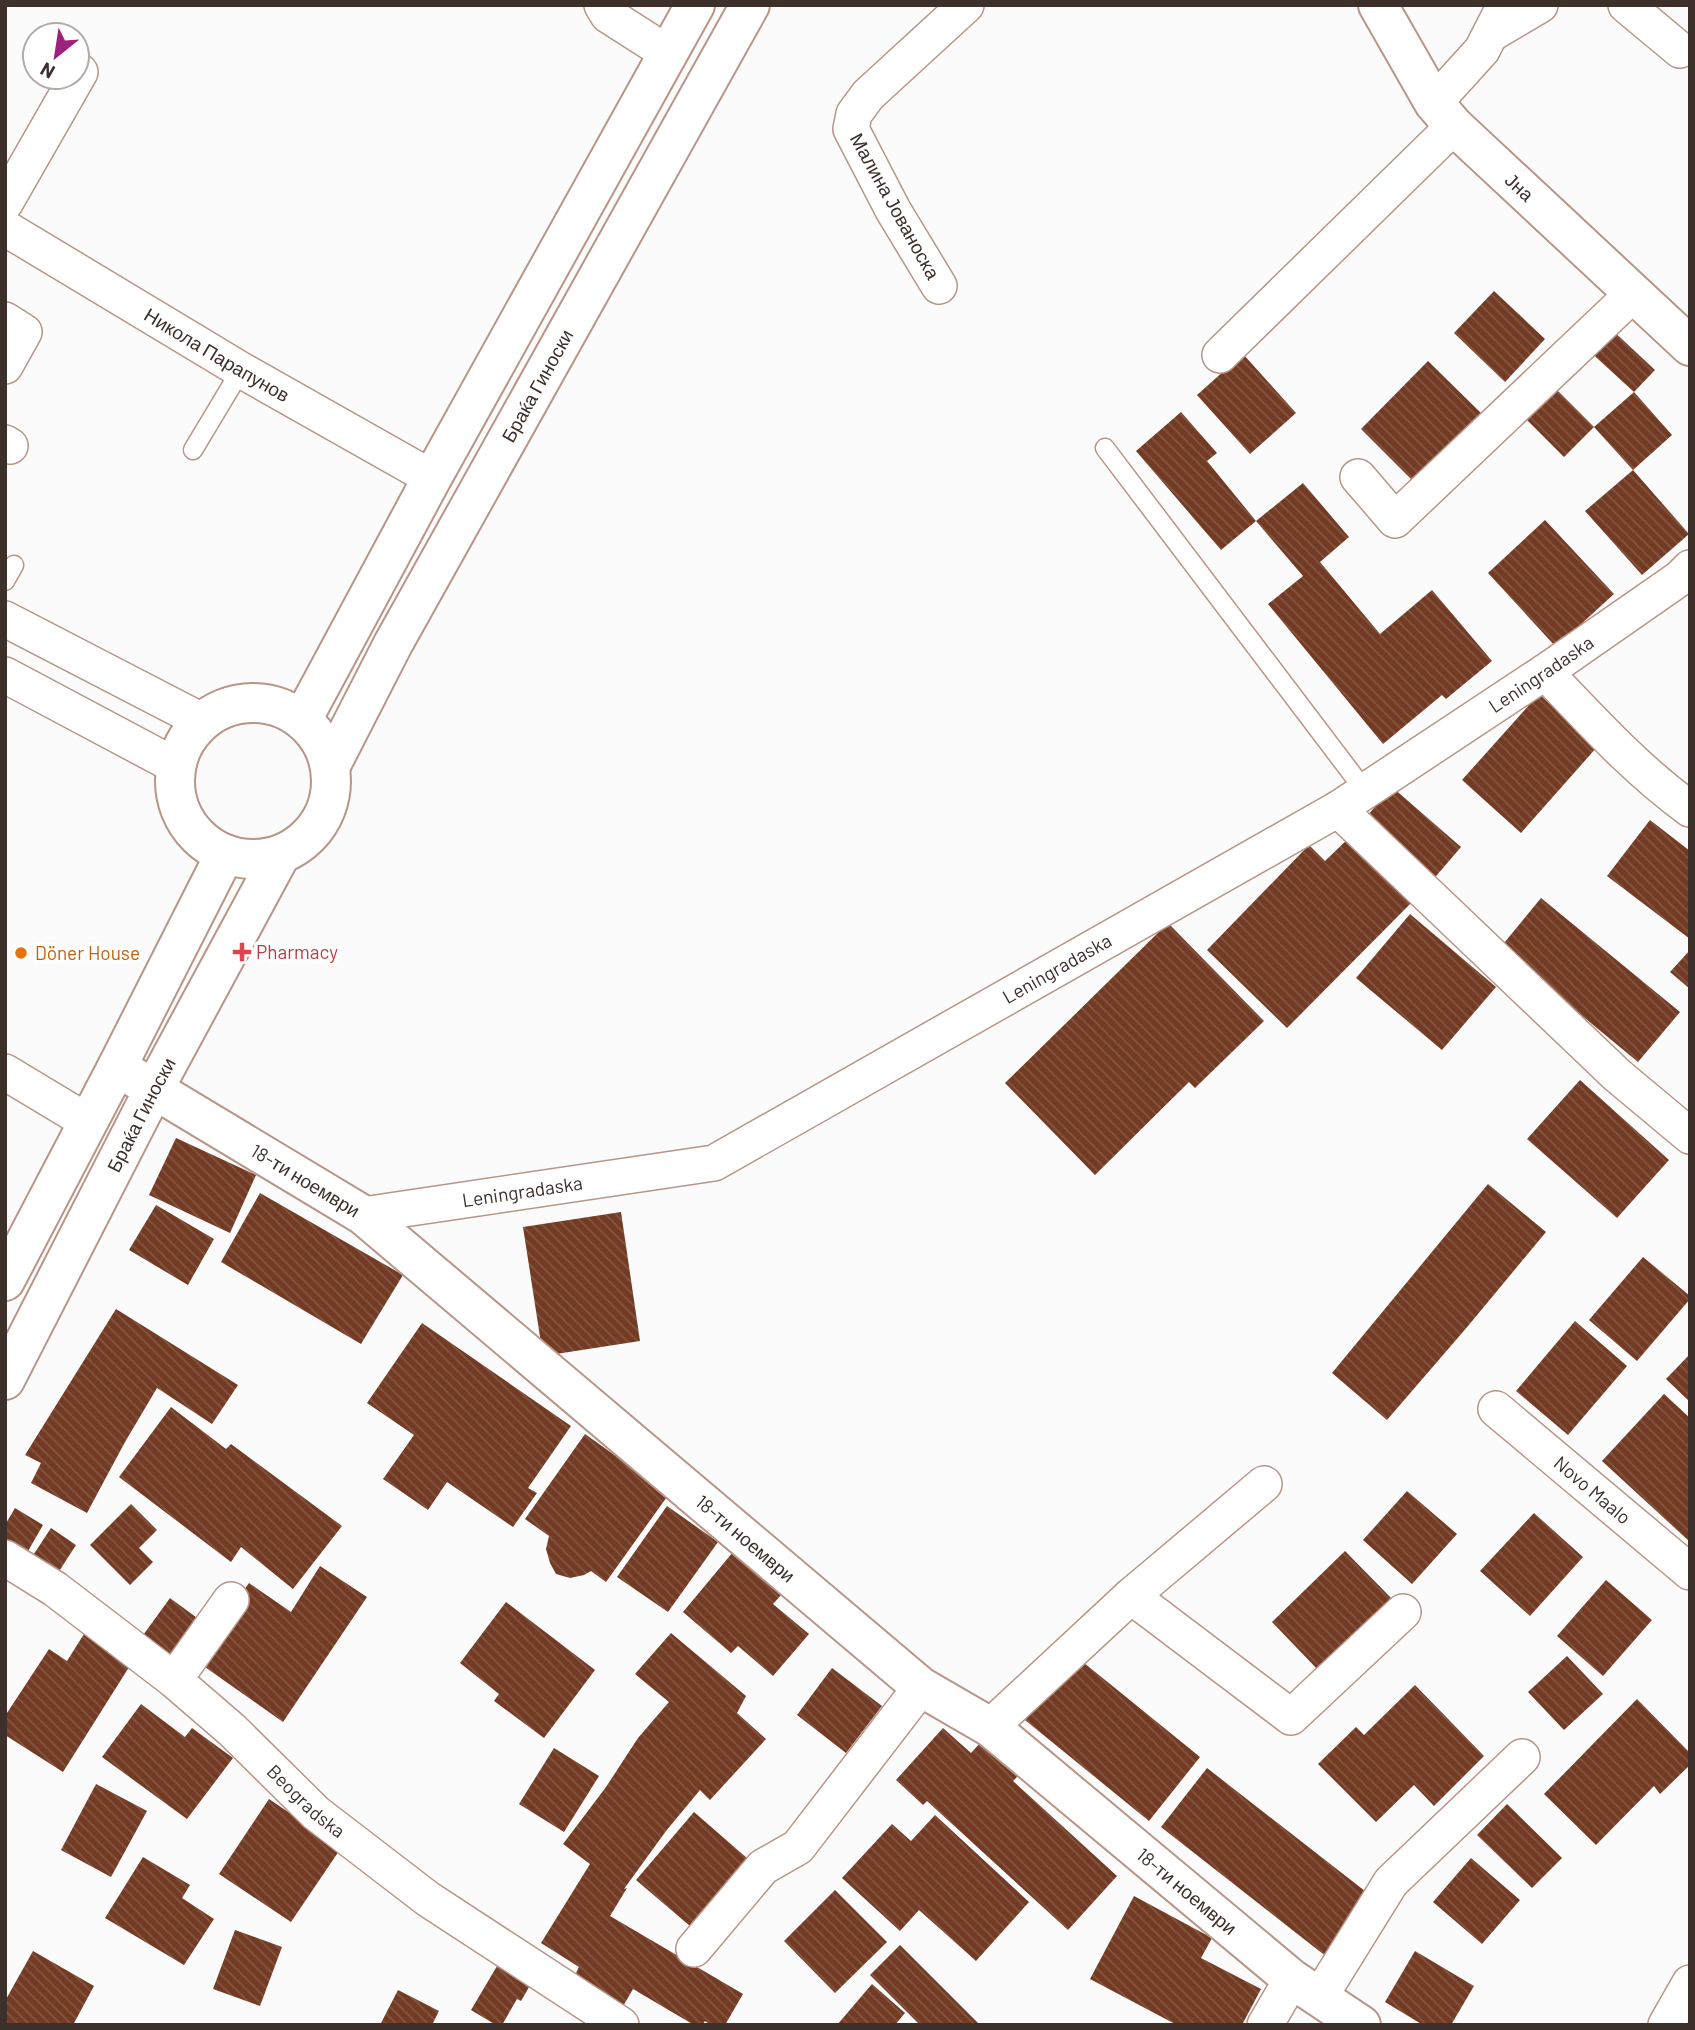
<svg xmlns="http://www.w3.org/2000/svg" width="1695" height="2030" font-family="Barlow,sans-serif">
  <defs>
    <pattern id="building-back-hatch" width="6" height="6" patternUnits="userSpaceOnUse" patternTransform="scale(1.75)"><rect width="6" height="6" fill="#733b24"/><path d="M-1 5l2 2M0 0l6 6M5-1l2 2" fill="none" stroke="#835643"/></pattern>
  </defs>
  <rect width="100%" height="100%" fill="#fbfbfb"/>
  <g fill="url(#building-back-hatch)">
    <polygon points="1494,291 1545,339 1505,382 1454,333"/>
    <polygon points="1609,327 1655,370 1634,392 1587,349"/>
    <polygon points="1243,354 1296,413 1250,454 1197,395"/>
    <polygon points="1428,361 1484,416 1416,484 1361,429"/>
    <polygon points="1549,382 1594,427 1564,457 1519,412"/>
    <polygon points="1634,392 1672,435 1633,470 1594,427"/>
    <polygon points="1181,412 1217,453 1207,461 1256,521 1303,483 1349,537 1320,562 1380,634 1432,590 1492,661 1446,699 1442,695 1383,744 1268,604 1303,576 1256,521 1221,550 1136,451"/>
    <polygon points="1633,470 1689,534 1642,575 1585,511"/>
    <polygon points="1545,520 1614,594 1556,647 1488,573"/>
    <polygon points="1539,694 1597,747 1521,833 1462,780"/>
    <polygon points="1392,787 1461,847 1431,882 1362,822"/>
    <polygon points="1650,820 1690,851 1690,939 1607,876"/>
    <polygon points="1353,834 1417,897 1287,1028 1207,950 1309,845 1325,861"/>
    <polygon points="1541,898 1680,1012 1638,1062 1500,948"/>
    <polygon points="1410,914 1496,987 1442,1050 1356,978"/>
    <polygon points="1168,923 1264,1021 1195,1088 1189,1082 1095,1175 1005,1083"/>
    <polygon points="1690,950 1690,989 1670,972"/>
    <polygon points="1580,1080 1669,1160 1617,1218 1527,1139"/>
    <polygon points="176,1138 256,1175 230,1233 149,1195"/>
    <polygon points="1488,1184 1546,1232 1468,1326 1387,1420 1332,1373"/>
    <polygon points="260,1193 403,1275 361,1344 221,1262"/>
    <polygon points="156,1205 214,1239 188,1285 129,1250"/>
    <polygon points="621,1212 640,1341 543,1356 523,1227"/>
    <polygon points="1643,1257 1690,1296 1690,1299 1637,1361 1589,1320"/>
    <polygon points="116,1309 238,1385 212,1424 157,1388 125,1442 87,1513 31,1483 41,1463 25,1455"/>
    <polygon points="1575,1321 1627,1366 1568,1435 1516,1391"/>
    <polygon points="422,1323 571,1426 528,1488 537,1493 513,1527 447,1482 428,1510 383,1479 414,1435 367,1403"/>
    <polygon points="1690,1354 1690,1402 1666,1379"/>
    <polygon points="1664,1394 1690,1418 1690,1542 1602,1461"/>
    <polygon points="171,1407 226,1449 231,1444 342,1526 293,1589 241,1547 231,1562 119,1477"/>
    <polygon points="585,1434 669,1494 606,1582 591,1571 584,1575 570,1578 556,1574 550,1563 546,1549 549,1536 525,1519"/>
    <polygon points="1407,1491 1457,1534 1412,1584 1363,1540"/>
    <polygon points="131,1504 157,1530 139,1548 153,1562 130,1585 90,1545"/>
    <polygon points="667,1506 718,1542 668,1612 617,1577"/>
    <polygon points="15,1508 43,1525 24,1558 5,1547 5,1525"/>
    <polygon points="1534,1513 1583,1557 1530,1616 1480,1571"/>
    <polygon points="51,1528 76,1545 54,1579 28,1563"/>
    <polygon points="1345,1551 1394,1601 1320,1672 1272,1622"/>
    <polygon points="733,1552 782,1594 773,1604 809,1634 773,1676 738,1646 731,1653 683,1612"/>
    <polygon points="320,1566 367,1597 283,1722 195,1660 249,1583 291,1612"/>
    <polygon points="1606,1580 1652,1620 1603,1676 1557,1636"/>
    <polygon points="170,1598 208,1626 179,1666 141,1638"/>
    <polygon points="506,1602 595,1670 544,1738 494,1701 499,1694 460,1663"/>
    <polygon points="671,1633 746,1696 737,1713 766,1739 710,1800 700,1790 666,1831 624,1889 627,1888 610,1916 743,1994 725,2025 711,2025 705,2021 702,2025 694,2025 633,1989 618,2015 569,1987 579,1967 541,1943 590,1864 563,1844 606,1787 638,1738 669,1702 635,1674"/>
    <polygon points="84,1634 131,1664 63,1772 5,1735 5,1716 49,1649 67,1661"/>
    <polygon points="1567,1656 1603,1694 1564,1730 1528,1692"/>
    <polygon points="1078,1658 1200,1757 1149,1821 1025,1720"/>
    <polygon points="832,1668 882,1706 846,1753 797,1715"/>
    <polygon points="1415,1685 1484,1756 1434,1806 1414,1785 1376,1822 1318,1764 1356,1727 1364,1735"/>
    <polygon points="1637,1699 1690,1753 1690,1765 1660,1794 1654,1786 1596,1845 1544,1794"/>
    <polygon points="141,1704 185,1737 192,1728 233,1758 187,1819 102,1757"/>
    <polygon points="943,1728 971,1753 981,1742 1018,1776 1013,1781 1117,1876 1068,1930 927,1801 923,1805 896,1780"/>
    <polygon points="554,1748 599,1776 564,1832 519,1804"/>
    <polygon points="1207,1768 1379,1902 1332,1961 1161,1827"/>
    <polygon points="96,1784 147,1811 111,1877 61,1850"/>
    <polygon points="269,1799 341,1848 291,1922 219,1874"/>
    <polygon points="1507,1804 1562,1858 1532,1888 1477,1835"/>
    <polygon points="694,1812 755,1865 697,1932 636,1880"/>
    <polygon points="935,1815 1029,1902 976,1961 919,1910 900,1931 842,1878 892,1824 911,1841"/>
    <polygon points="143,1857 190,1885 182,1898 214,1919 184,1965 105,1918"/>
    <polygon points="1471,1858 1520,1900 1482,1944 1433,1902"/>
    <polygon points="835,1890 887,1942 835,1993 784,1941"/>
    <polygon points="1134,1896 1212,1938 1201,1958 1261,1989 1242,2025 1177,2025 1090,1979"/>
    <polygon points="235,1930 282,1947 260,2006 213,1989"/>
    <polygon points="900,1945 980,2025 920,2025 870,1975"/>
    <polygon points="33,1951 94,1986 73,2025 5,2025 5,2001"/>
    <polygon points="1415,1951 1474,1986 1451,2025 1423,2025 1385,2002"/>
    <polygon points="503,1956 536,1975 521,2001 517,1999 502,2025 496,2025 471,2010"/>
    <polygon points="872,1984 905,2013 895,2025 837,2025"/>
    <polygon points="398,1990 439,2011 432,2025 380,2025"/>
  </g>
  <g fill="none" stroke-linecap="round" stroke-linejoin="round">
    <defs>
      <g id="service">
        <polyline points="1105,448 1365,791"/>
        <polyline points="193,450 241,370"/>
        <polyline points="5,581 14,565"/>
      </g>
      <g id="minor">
        <polyline points="602,5 608,15 669,54"/>
        <polyline points="1626,5 1680,50"/>
        <polyline points="1491,34 1540,5"/>
        <polyline points="1434,103 1482,50 1505,5"/>
        <polyline points="5,203 80,72"/>
        <path id="s1" d="M 5,228 L 241,370 L 432,478"/>
        <polyline points="939,286 893,210 851,129 854,114 868,95 966,5"/>
        <polyline points="5,320 24,332 5,366"/>
        <polyline points="1220,355 1454,126"/>
        <polyline points="5,443 10,446"/>
        <polyline points="1358,477 1395,520 1634,293"/>
        <polyline points="5,619 202,721"/>
        <path d="M 1545,672 C 1591,720 1636,770 1690,809"/>
        <polyline points="5,675 176,766"/>
        <polyline points="1338,809 1617,1075 1690,1136"/>
        <polyline points="5,1072 88,1122"/>
        <path id="s2" d="M 363,1215 L 714,1163 L 1338,809 L 1545,672 L 1680,578 L 1690,568"/>
        <path id="s3" d="M 1496,1409 L 1690,1572"/>
        <path id="s4" d="M 5,1558 L 55,1589 L 174,1680 L 232,1730 L 316,1813 L 428,1899 L 621,2025"/>
        <polyline points="1131,1596 1291,1717 1403,1612"/>
        <polyline points="174,1680 231,1600"/>
        <polyline points="990,1727 1131,1596 1264,1484"/>
        <polyline points="694,1949 763,1867 798,1847 921,1687"/>
        <polyline points="1319,1998 1391,1882 1522,1757"/>
        <polyline points="1265,2025 1292,1979"/>
        <polyline points="1666,2025 1690,1983"/>
      </g>
      <g id="tertiary">
        <path id="s5" d="M 1378,5 L 1434,103 L 1454,126 L 1690,346"/>
        <circle cx="253" cy="781" r="78"/>
        <polyline points="302,720 432,478 695,5"/>
        <path id="s6" d="M 330,767 L 393,644 L 750,5"/>
        <path id="s7" d="M 117,1067 L 363,1215 L 921,1687 L 990,1727 L 1292,1979 L 1361,2025"/>
        <polyline points="5,1281 117,1067 225,854"/>
        <path id="s8" d="M 5,1380 L 154,1089 L 281,854"/>
      </g>
    </defs>
    <use href="#service" stroke="#b89587" stroke-width="21"/>
    <use href="#minor" stroke="#b89587" stroke-width="38"/>
    <use href="#tertiary" stroke="#b89587" stroke-width="42"/>
    <use href="#service" stroke="#fff" stroke-width="18"/>
    <use href="#minor" stroke="#fff" stroke-width="35"/>
    <use href="#tertiary" stroke="#fff" stroke-width="38"/>
  </g>
  <path fill="#e0444e" stroke="#fff" stroke-width="2.5" d="M238.5 941.5h7v7h7v7h-7v7h-7v-7h-7v-7h7z"/>
  <circle fill="#e8710a" stroke="#fff" stroke-width="2.5" cx="21" cy="953" r="7"/>
  <g text-anchor="middle" stroke-width="7" stroke-linejoin="round" paint-order="stroke">
    <g font-size="19" fill="#3d2f29" stroke="#fff">
      <text dy="7" stroke="none"><textPath href="#s5" startOffset="233">Јна</textPath></text>
      <text transform="translate(895 206) rotate(61)" y="7">Малина Јованоска</text>
      <text dy="7" stroke="none"><textPath href="#s1" startOffset="247">Никола Парапунов</textPath></text>
      <text dy="7" stroke="none"><textPath href="#s6" startOffset="434">Браќа Гиноски</textPath></text>
      <text dy="7" stroke="none"><textPath href="#s2" startOffset="1316">Leningradaska</textPath></text>
      <text dy="7" stroke="none"><textPath href="#s2" startOffset="749">Leningradaska</textPath></text>
      <text dy="7" stroke="none"><textPath href="#s8" startOffset="298">Браќа Гиноски</textPath></text>
      <text dy="7" stroke="none"><textPath href="#s7" startOffset="220">18-ти ноември</textPath></text>
      <text dy="7" stroke="none"><textPath href="#s2" startOffset="161">Leningradaska</textPath></text>
      <text dy="7" stroke="none"><textPath href="#s3" startOffset="126">Novo Maalo</textPath></text>
      <text dy="7" stroke="none"><textPath href="#s7" startOffset="788">18-ти ноември</textPath></text>
      <text dy="7" stroke="none"><textPath href="#s4" startOffset="388">Beogradska</textPath></text>
      <text dy="7" stroke="none"><textPath href="#s7" startOffset="1354">18-ти ноември</textPath></text>
    </g>
    <g font-size="19" fill="#be3a42" stroke="#fff" text-anchor="start">
      <text x="256" y="959">Pharmacy</text>
    </g>
    <g font-size="19" fill="#c56008" stroke="#fff" text-anchor="start">
      <text x="35" y="960">Döner House</text>
    </g>
  </g>
  <rect width="1695" height="2030" fill="none" stroke="#3d2f29" stroke-width="14"/>
  <g transform="translate(56 56) rotate(210)"><circle r="33" fill="#ffffff" stroke="#b1aca9" stroke-width="2"/>
  <path d="M0-5L12 26L0 18L-12 26Z" fill="#9a227c"/>
  <text y="-10" font-size="19" font-weight="bold" text-anchor="middle" fill="#3d2f29">N</text>
  </g>
</svg>
